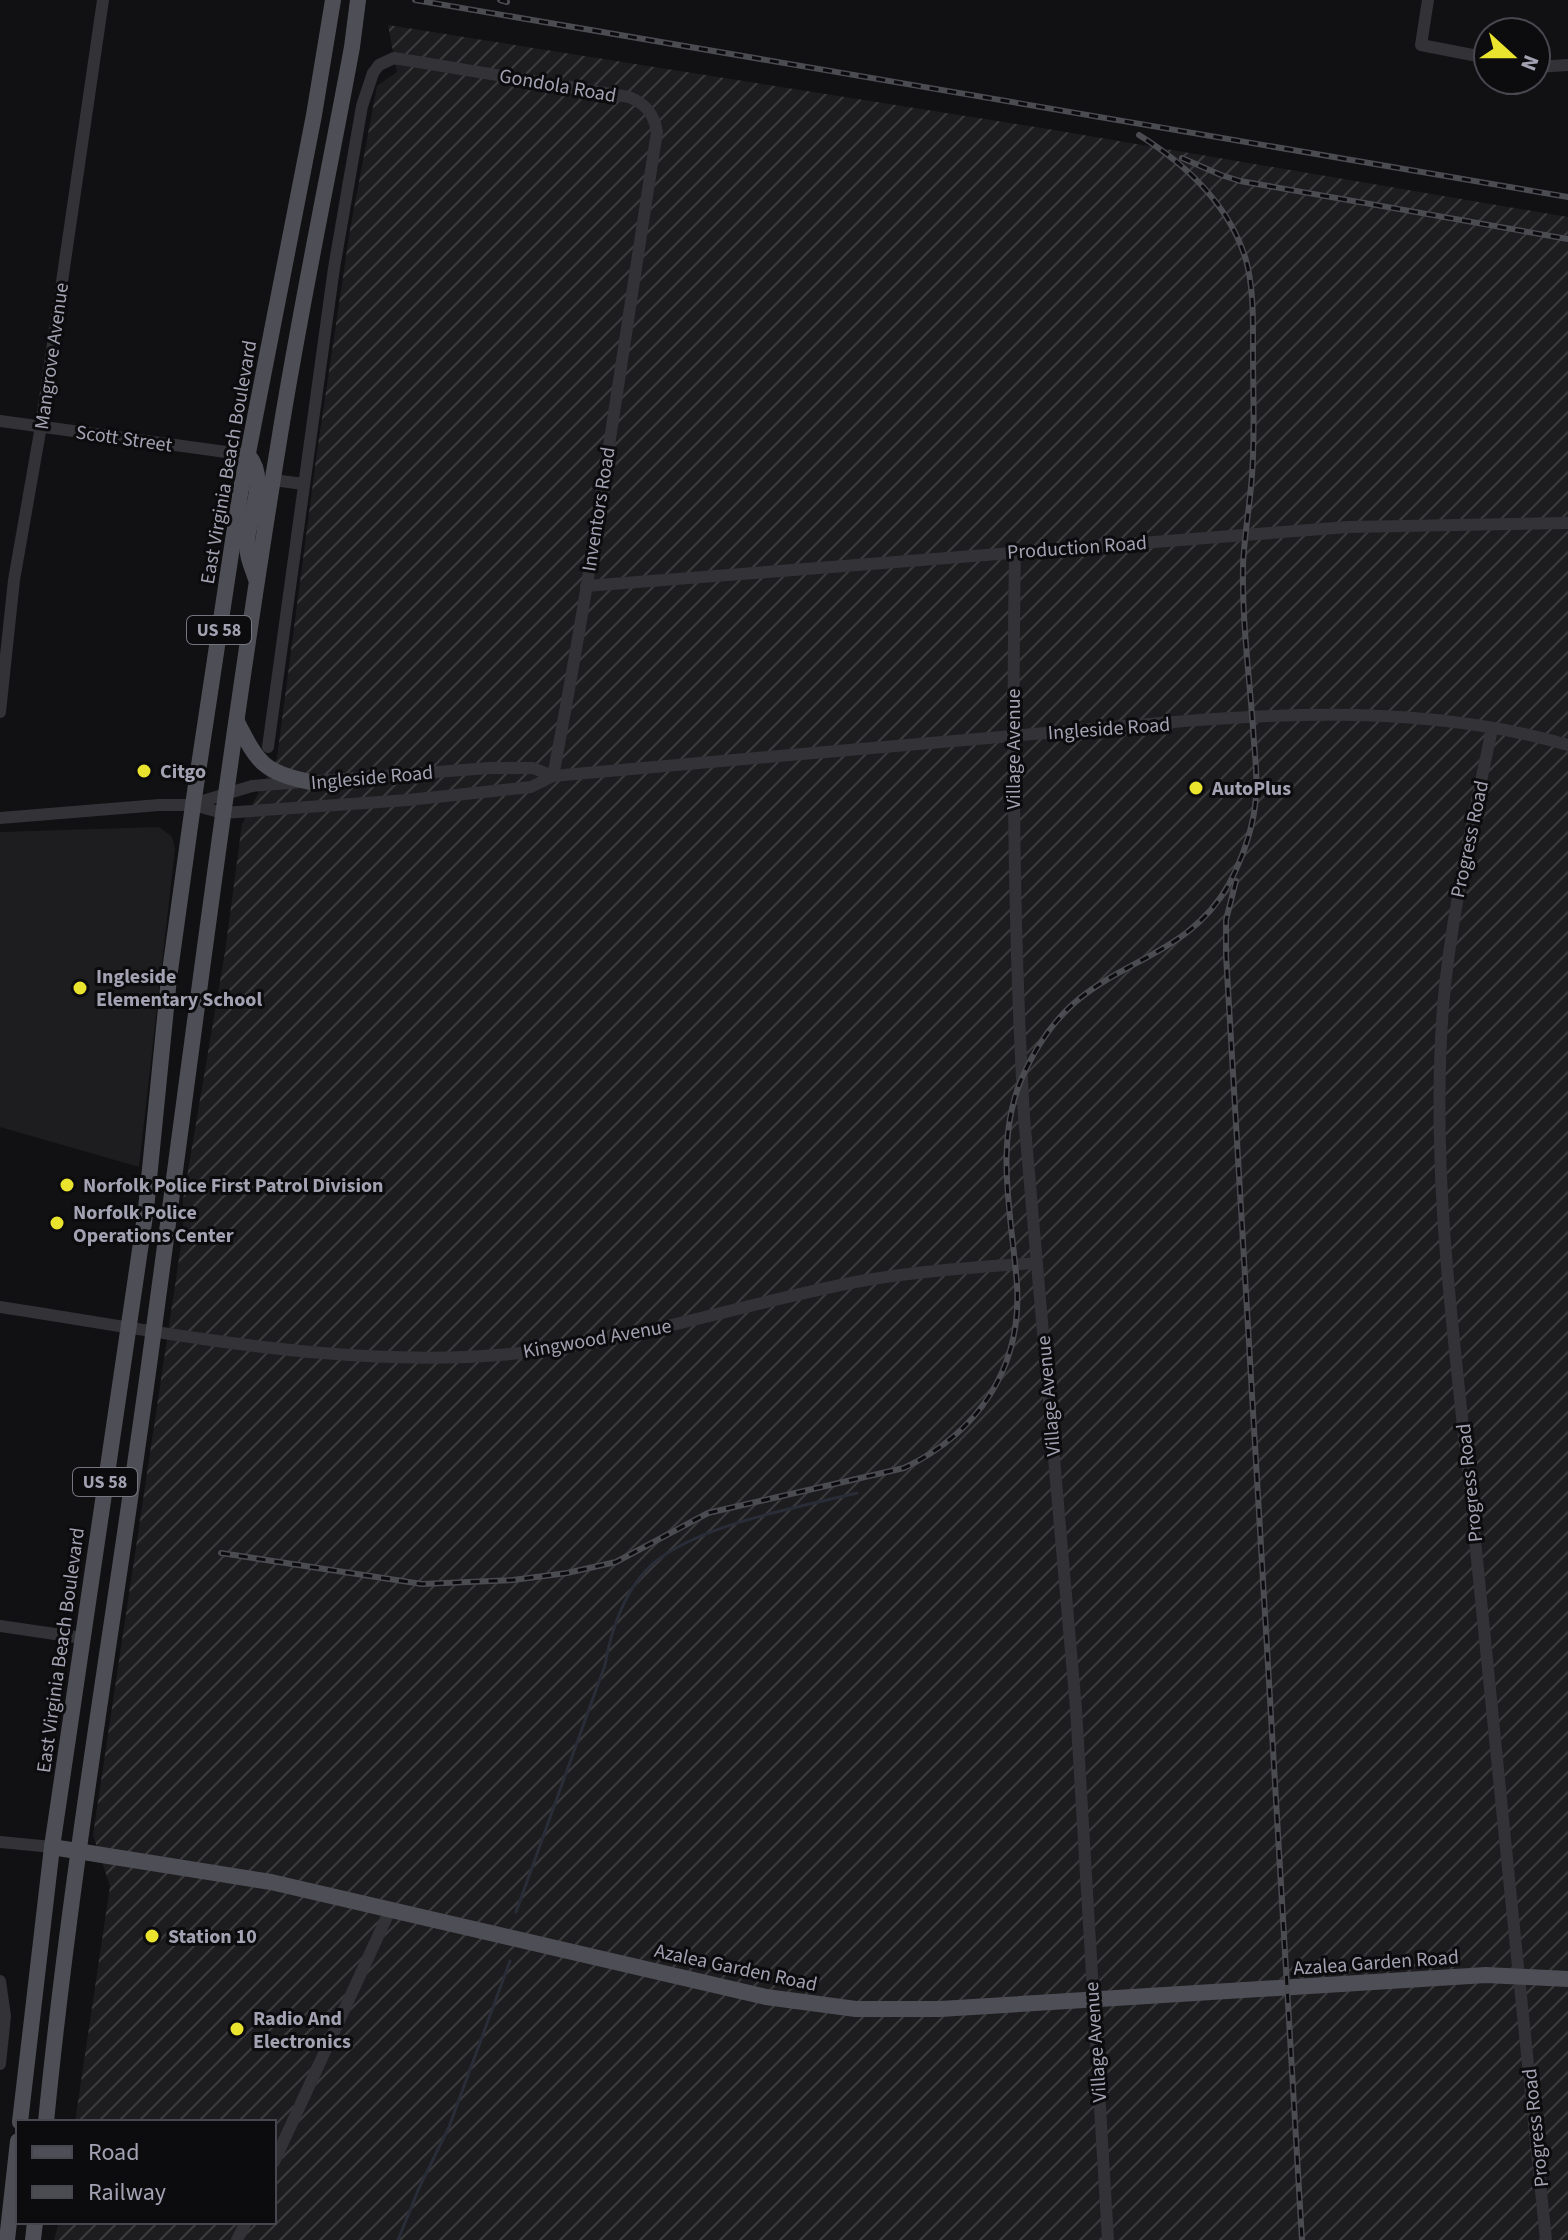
<svg xmlns="http://www.w3.org/2000/svg" width="1568" height="2240" font-family="'Source Sans 3',sans-serif">
  <defs>
    <pattern id="industrial-furrows" width="10" height="10" patternUnits="userSpaceOnUse" patternTransform="scale(2)"><rect width="10" height="10" fill="#1d1c1f"/><path d="M-1 1l2-2M0 10L10 0M9 11l2-2" fill="none" stroke="#3b3a3d"/></pattern>
  </defs>
  <rect width="100%" height="100%" fill="#111012"/>
  <polygon fill="#1d1c1f" points="159,827 172,837 175,849 139,1167 0,1127 0,832"/>
  <polygon fill="url(#industrial-furrows)" points="388,25 1042,128 1568,217 1568,2240 54,2240 59,2222 274,2222 274,2122 75,2122 110,1886 93,1835 183,1232 183,1200 225,952 242,824 277,758 317,452 350,230 377,86 397,72"/>
  <g fill="none" stroke-linecap="round" stroke-linejoin="round">
    <g stroke="#292d37" stroke-width="3">
      <path d="M 516,1912 L 605,1665 C 611,1629 626,1586 655,1562 C 702,1524 799,1507 857,1493"/>
      <polyline points="398,2240 419,2188 449,2127 510,1961"/>
    </g>
    <g stroke="#323237" stroke-width="12">
      <polyline points="1428,0 1421,45 1488,58"/>
      <polyline points="1536,67 1568,65"/>
      <polyline points="0,421 248,455"/>
      <polyline points="273,480 304,484"/>
      <path d="M 1015,551 C 1012,740 1013,928 1024,1116 L 1076,1709 L 1108,2240"/>
      <polyline points="586,586 1348,527 1568,523"/>
      <polyline points="0,712 14,580 41,426 103,0"/>
      <path d="M 1492,729 C 1473,821 1451,913 1443,1007 C 1430,1175 1455,1343 1472,1510 C 1496,1753 1521,1997 1546,2240"/>
      <path d="M 268,747 L 334,268 L 362,106 L 373,73 L 379,65 L 394,58 L 629,97 C 646,104 654,114 657,132 C 623,347 594,563 553,776"/>
      <polyline points="193,804 252,786 489,768 533,768 553,776"/>
      <path d="M 0,818 L 159,805 L 193,805 L 223,813 L 408,800 L 531,787 L 553,776 C 717,762 882,746 1046,733 C 1219,718 1399,696 1568,745"/>
      <path d="M 0,1307 C 183,1335 375,1377 560,1348 C 662,1332 760,1300 861,1281 C 919,1271 978,1267 1036,1263"/>
      <polyline points="0,1626 82,1638"/>
      <polyline points="0,1842 52,1847"/>
      <polyline points="0,1981 5,2016 0,2064"/>
      <polyline points="274,2162 391,1908"/>
      <polyline points="237,2240 246,2222"/>
    </g>
    <g stroke="#4e4e56" stroke-width="16">
      <path d="M 248,455 C 269,480 249,513 247,541 C 246,554 252,567 256,579"/>
      <path d="M 237,722 C 258,763 263,772 310,782"/>
      <polyline points="52,1847 271,1882 766,1997 856,2009 940,2009 1486,1975 1568,1979"/>
      <polyline points="20,2122 52,1847 146,1209 169,978 193,805 240,494 314,115 333,0"/>
      <path d="M 46,2122 C 72,1856 119,1593 154,1328 C 194,1032 231,736 279,441 C 300,309 328,178 352,47 L 358,0"/>
      <polyline points="7,2240 18,2141"/>
      <polyline points="33,2240 35,2222"/>
    </g>
    <defs>
      <g id="rail">
        <polyline points="415,0 1568,197"/>
        <polyline points="500,0 507,2"/>
        <polyline points="1182,158 1221,175 1240,181 1568,239"/>
        <polyline points="1236,881 1226,920 1226,955 1302,2240"/>
        <path d="M 221,1553 L 422,1584 L 513,1580 L 567,1573 L 616,1562 L 708,1513 L 904,1468 C 978,1433 1022,1368 1017,1285 C 1012,1217 994,1145 1021,1080 C 1033,1052 1051,1024 1073,1004 C 1125,958 1191,952 1229,884 C 1243,857 1254,826 1256,796 C 1258,774 1254,750 1253,727 C 1249,674 1242,620 1243,566 C 1244,536 1250,505 1252,475 C 1255,434 1253,393 1253,352 C 1253,322 1254,289 1246,260 C 1229,204 1187,165 1139,135"/>
      </g>
    </defs>
    <use href="#rail" stroke="#4b4b52" stroke-width="6"/>
    <use href="#rail" stroke="#0c0b0d" stroke-width="3" stroke-dasharray="9" stroke-linecap="butt"/>
  </g>
  <g fill="#ebe42f" stroke="#0c0b0d" stroke-width="3">
    <circle cx="144" cy="771" r="8"/>
    <circle cx="1196" cy="788" r="8"/>
    <circle cx="80" cy="988" r="8"/>
    <circle cx="67" cy="1185" r="8"/>
    <circle cx="57" cy="1223" r="8"/>
    <circle cx="152" cy="1936" r="8"/>
    <circle cx="237" cy="2029" r="8"/>
  </g>
  <g text-anchor="middle" stroke-width="6" stroke-linejoin="round" paint-order="stroke">
    <g fill="#0c0b0d" stroke="#757580" stroke-width="2">
      <rect x="187" y="616" width="64" height="28" rx="6"/>
      <rect x="73" y="1468" width="64" height="28" rx="6"/>
    </g>
    <g font-size="18" font-weight="bold" fill="#a2a2b2">
      <text x="219" y="636">US 58</text>
      <text x="105" y="1488">US 58</text>
    </g>
    <g font-size="20" fill="#a2a2b2" stroke="#0c0b0d">
      <text transform="translate(558 85) rotate(10)" y="7">Gondola Road</text>
      <text transform="translate(51 356) rotate(-82)" y="7">Mangrove Avenue</text>
      <text transform="translate(124 438) rotate(8)" y="7">Scott Street</text>
      <text transform="translate(228 462) rotate(-80)" y="7">East Virginia Beach Boulevard</text>
      <text transform="translate(598 509) rotate(-81)" y="7">Inventors Road</text>
      <text transform="translate(1077 547) rotate(-4)" y="7">Production Road</text>
      <text transform="translate(1109 728) rotate(-4)" y="7">Ingleside Road</text>
      <text transform="translate(1013 749) rotate(-90)" y="7">Village Avenue</text>
      <text transform="translate(372 777) rotate(-5)" y="7">Ingleside Road</text>
      <text transform="translate(1469 839) rotate(-78)" y="7">Progress Road</text>
      <text transform="translate(597 1338) rotate(-10)" y="7">Kingwood Avenue</text>
      <text transform="translate(1048 1396) rotate(-95)" y="7">Village Avenue</text>
      <text transform="translate(1469 1483) rotate(-96)" y="7">Progress Road</text>
      <text transform="translate(60 1650) rotate(-82)" y="7">East Virginia Beach Boulevard</text>
      <text transform="translate(1376 1962) rotate(-4)" y="7">Azalea Garden Road</text>
      <text transform="translate(736 1967) rotate(12)" y="7">Azalea Garden Road</text>
      <text transform="translate(1095 2042) rotate(-94)" y="7">Village Avenue</text>
      <text transform="translate(1535 2128) rotate(-96)" y="7">Progress Road</text>
    </g>
    <g font-size="20" font-weight="bold" fill="#a2a2b2" stroke="#0c0b0d" text-anchor="start">
      <text x="160" y="778">Citgo</text>
      <text x="1212" y="795">AutoPlus</text>
      <text x="96" y="983">Ingleside<tspan x="96" dy="23">Elementary School</tspan></text>
      <text x="83" y="1192">Norfolk Police First Patrol Division</text>
      <text x="73" y="1219">Norfolk Police<tspan x="73" dy="23">Operations Center</tspan></text>
      <text x="168" y="1943">Station 10</text>
      <text x="253" y="2025">Radio And<tspan x="253" dy="23">Electronics</tspan></text>
    </g>
  </g>
  <rect x="16" y="2120" width="260" height="104" fill="#0c0b0d" stroke="#48474f" stroke-width="2"/>
  <rect x="32" y="2146" width="40" height="12" fill="#4e4e56" stroke="#48474f" stroke-width="2"/>
  <text x="88" y="2160" font-size="24" fill="#a2a2b2">Road</text>
  <rect x="32" y="2186" width="40" height="12" fill="#4b4b52" stroke="#48474f" stroke-width="2"/>
  <text x="88" y="2200" font-size="24" fill="#a2a2b2">Railway</text>
  <g transform="translate(1512 56) rotate(111)"><circle r="38" fill="#0c0b0d" stroke="#48474f" stroke-width="2"/>
  <path d="M0-6L14 30L0 20L-14 30Z" fill="#ebe42f"/>
  <text y="-12" font-size="22" font-weight="bold" text-anchor="middle" fill="#a2a2b2">N</text>
  </g>
</svg>
